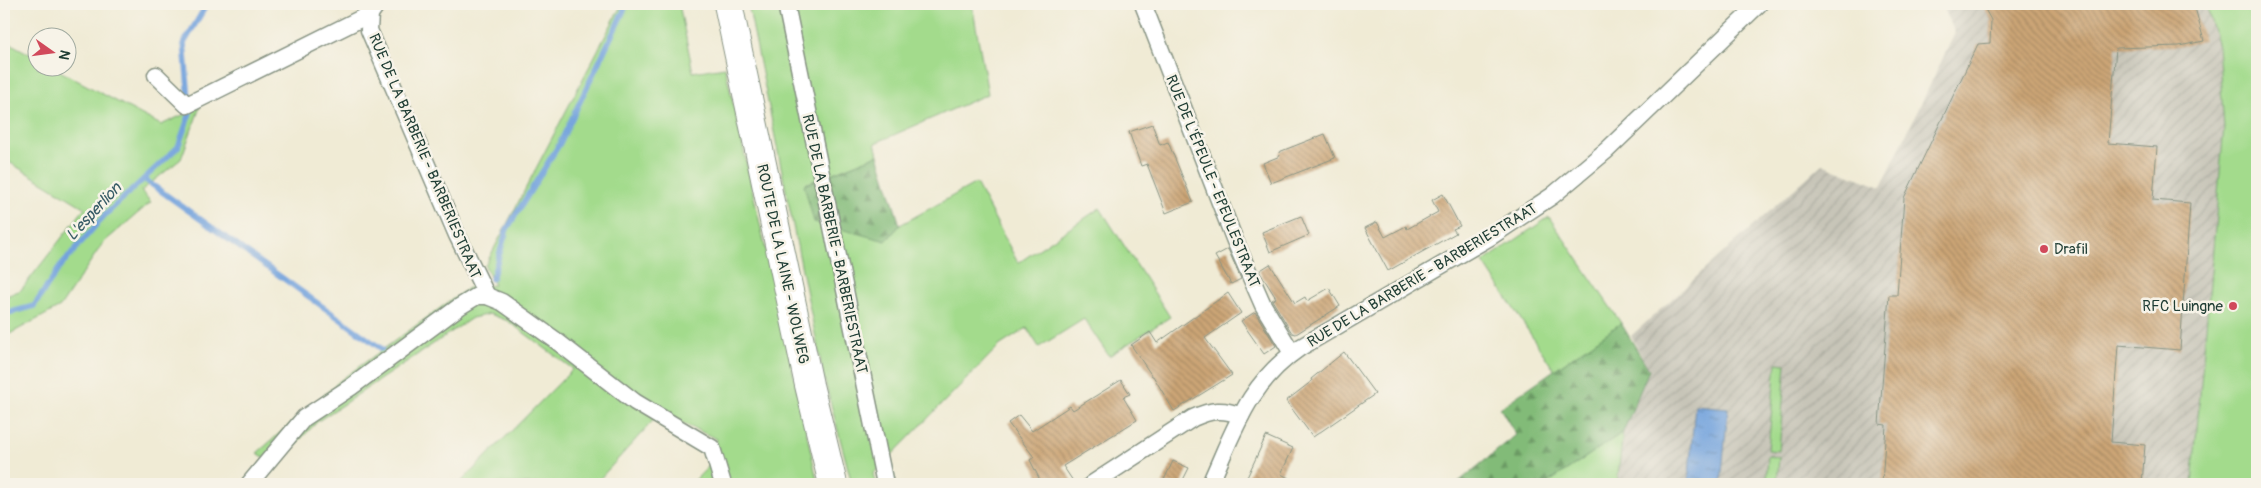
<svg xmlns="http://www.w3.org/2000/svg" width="2261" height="488" font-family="Pangolin,sans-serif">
  <defs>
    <pattern id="industrial-furrows" width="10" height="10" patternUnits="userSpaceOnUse" patternTransform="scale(1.25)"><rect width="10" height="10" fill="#c7c5b8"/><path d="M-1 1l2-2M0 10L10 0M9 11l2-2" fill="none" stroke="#aaaa9f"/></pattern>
    <pattern id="forest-firs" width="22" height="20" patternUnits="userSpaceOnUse" patternTransform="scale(1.25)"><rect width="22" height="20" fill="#82bb78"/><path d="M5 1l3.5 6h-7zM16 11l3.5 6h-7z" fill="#6a9963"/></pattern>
    <pattern id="water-ripples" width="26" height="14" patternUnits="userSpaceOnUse" patternTransform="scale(1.25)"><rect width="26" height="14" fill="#73a3dd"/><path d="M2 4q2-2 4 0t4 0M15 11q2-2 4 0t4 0" fill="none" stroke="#5e86b4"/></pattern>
    <pattern id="building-back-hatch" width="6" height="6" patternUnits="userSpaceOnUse" patternTransform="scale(1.25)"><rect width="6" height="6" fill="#cca576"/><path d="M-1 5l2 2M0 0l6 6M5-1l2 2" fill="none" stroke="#a58862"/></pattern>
  </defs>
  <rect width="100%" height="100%" fill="#f7f3e8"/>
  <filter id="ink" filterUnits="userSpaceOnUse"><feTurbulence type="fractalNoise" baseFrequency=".02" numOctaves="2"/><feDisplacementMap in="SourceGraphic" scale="10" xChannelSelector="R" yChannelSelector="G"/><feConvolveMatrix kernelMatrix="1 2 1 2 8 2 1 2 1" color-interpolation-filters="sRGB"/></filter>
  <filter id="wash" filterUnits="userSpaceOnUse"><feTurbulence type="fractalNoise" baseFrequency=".0096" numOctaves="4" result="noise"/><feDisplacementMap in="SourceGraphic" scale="20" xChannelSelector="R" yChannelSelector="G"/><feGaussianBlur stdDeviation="1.12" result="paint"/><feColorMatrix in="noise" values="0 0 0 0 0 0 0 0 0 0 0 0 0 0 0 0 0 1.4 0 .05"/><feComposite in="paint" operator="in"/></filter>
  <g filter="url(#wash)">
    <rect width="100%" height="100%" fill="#f0ebd5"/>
    <polygon fill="url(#industrial-furrows)" points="1942,4 2207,4 2217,40 2224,127 2192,484 1617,484 1623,432 1649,370 1631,336 1822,164 1881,187 1955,33"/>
    <g fill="#a3db8c" stroke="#618c60">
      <polygon points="622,4 679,4 693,72 725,67 818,484 691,484 710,465 717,439 660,413 595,484 459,484 573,369 508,321 490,314 472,318 318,421 276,464 257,453 342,379 468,288 494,285 485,266"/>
      <polygon points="748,4 972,4 988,94 875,143 878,155 805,184 886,241 900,225 976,183 1018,263 1100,208 1170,317 1109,356 1084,319 1039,347 1027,328 999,346 873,474 876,484 852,484 824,378"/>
      <polygon points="2206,4 2257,4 2257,484 2192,484 2224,127 2218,46"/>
      <polygon points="4,40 37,58 38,68 54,68 161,125 200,107 181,159 141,191 151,202 103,243 60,307 4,337 4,297 21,290 85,208 4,159"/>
      <polygon points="1549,217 1621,323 1554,370 1483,262"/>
      <polygon points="1776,363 1786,364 1779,451 1768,450"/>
      <polygon points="1623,432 1617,484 1546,484"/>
      <polygon points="1768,456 1779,457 1777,484 1766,484"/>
    </g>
    <g fill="url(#forest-firs)" stroke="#507c56">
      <polygon points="878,155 900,225 886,241 814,222 804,185"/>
      <polygon points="1621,323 1649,370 1623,432 1546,484 1456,484 1516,435 1500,408"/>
    </g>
    <polygon fill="url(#water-ripples)" stroke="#497088" points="1695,405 1728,408 1721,484 1688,484"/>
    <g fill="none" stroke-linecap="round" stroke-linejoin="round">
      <g stroke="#73a3dd" stroke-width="5.5">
        <polyline points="189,99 184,43 207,4"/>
        <polyline points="144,179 382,349"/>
        <polyline points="492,279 507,229 560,143 627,4"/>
        <polyline points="4,314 34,306 60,267 104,216 178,147 190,113"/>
      </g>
    </g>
    <g id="blocks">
      <g fill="url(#building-back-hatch)">
        <polygon points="1982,4 2194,4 2204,41 2179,46 2116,48 2108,143 2157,147 2153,200 2190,203 2180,350 2118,345 2111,442 2145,445 2142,484 1882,484 1886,425 1879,424 1889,295 1897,295 1904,198 1978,44 1990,43 1991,20"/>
        <polygon points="1152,124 1160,145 1168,142 1193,202 1166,213 1147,164 1141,166 1129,132"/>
        <polygon points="1325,134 1335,158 1271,183 1263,163 1280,156 1279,152"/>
        <polygon points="1443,194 1460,226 1453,229 1456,233 1388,271 1365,228 1377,222 1385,237 1406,226 1407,229 1438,212 1432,200"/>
        <polygon points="1301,216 1309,235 1270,252 1262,232"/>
        <polygon points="1228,249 1241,279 1231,284 1215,256"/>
        <polygon points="1270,264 1295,303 1305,297 1307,301 1329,288 1340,306 1296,334 1292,333 1272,300 1276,298 1259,271"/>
        <polygon points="1228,293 1241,313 1205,338 1232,375 1174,411 1153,376 1152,376 1131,345 1150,332 1157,343"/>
        <polygon points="1255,312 1276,346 1264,354 1241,321"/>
        <polygon points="1344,352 1375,394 1313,437 1286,401 1312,381 1311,379"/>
        <polygon points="1121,380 1130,394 1123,397 1137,420 1063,466 1075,484 1042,484 1030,460 1034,457 1008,423 1019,415 1032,431 1070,406 1073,410"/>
        <polygon points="1266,436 1293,448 1281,474 1300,484 1244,484"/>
        <polygon points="1173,461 1189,468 1181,484 1162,484"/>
      </g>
    </g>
  </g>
  <g filter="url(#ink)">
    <use href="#blocks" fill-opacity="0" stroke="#889484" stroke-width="1"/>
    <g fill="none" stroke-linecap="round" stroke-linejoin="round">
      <defs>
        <g id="street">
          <polyline points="377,4 370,14 369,30 457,235 487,296"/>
          <polyline points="786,4 885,484"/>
          <polyline points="1143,4 1235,241 1263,305 1292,353"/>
          <polyline points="156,75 187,105 370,14"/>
          <polyline points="249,484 304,418 351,387 459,307 477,296 487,296 502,302 554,339 635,402 712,448 723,484"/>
          <path d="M 1092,484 L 1193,418 C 1211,410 1223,408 1241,416"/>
          <path d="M 1210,484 C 1235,429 1248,383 1301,347 L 1490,237 L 1552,196 L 1607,150 L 1759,4"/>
        </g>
        <polyline id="highway" points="728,4 809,385 833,484"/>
      </defs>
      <use href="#street" stroke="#889484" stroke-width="19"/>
      <use href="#highway" stroke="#889484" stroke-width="30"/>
      <use href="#street" stroke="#fff" stroke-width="16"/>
      <use href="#highway" stroke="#fff" stroke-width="28"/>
    </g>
  </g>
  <g fill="#d1495b" stroke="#f7f3e8" stroke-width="2">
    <circle cx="2044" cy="249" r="5"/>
    <circle cx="2233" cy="306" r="5"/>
  </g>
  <g text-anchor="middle" stroke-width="5" stroke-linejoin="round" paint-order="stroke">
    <g font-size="15" fill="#1f3d34" stroke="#f7f3e8">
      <text transform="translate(425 156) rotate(67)" y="5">RUE DE LA BARBERIE - BARBERIESTRAAT</text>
      <text transform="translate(1213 181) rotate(68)" y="5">RUE DE L'ÉPEULE - EPEULESTRAAT</text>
      <text transform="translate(835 244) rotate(78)" y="5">RUE DE LA BARBERIE - BARBERIESTRAAT</text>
      <text transform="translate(783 264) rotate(78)" y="5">ROUTE DE LA LAINE - WOLWEG</text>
      <text transform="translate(1422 275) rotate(-31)" y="5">RUE DE LA BARBERIE - BARBERIESTRAAT</text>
    </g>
    <g font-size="15" fill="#1f3d34" stroke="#f7f3e8" text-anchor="start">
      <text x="2054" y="254">Drafil</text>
      <text x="2223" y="311" text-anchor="end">RFC Luingne</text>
    </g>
    <g font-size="16" font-style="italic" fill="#385c67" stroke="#f7f3e8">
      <text transform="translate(93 211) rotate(-47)" y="6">L'esperlion</text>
    </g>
  </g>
  <rect width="2261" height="488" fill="none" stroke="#f7f3e8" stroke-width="20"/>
  <g transform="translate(52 52) rotate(104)"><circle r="24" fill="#f7f3e8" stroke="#a1aaa0"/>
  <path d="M0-4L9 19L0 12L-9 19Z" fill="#d1495b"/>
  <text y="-8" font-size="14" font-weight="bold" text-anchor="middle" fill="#1f3d34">N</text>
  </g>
</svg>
